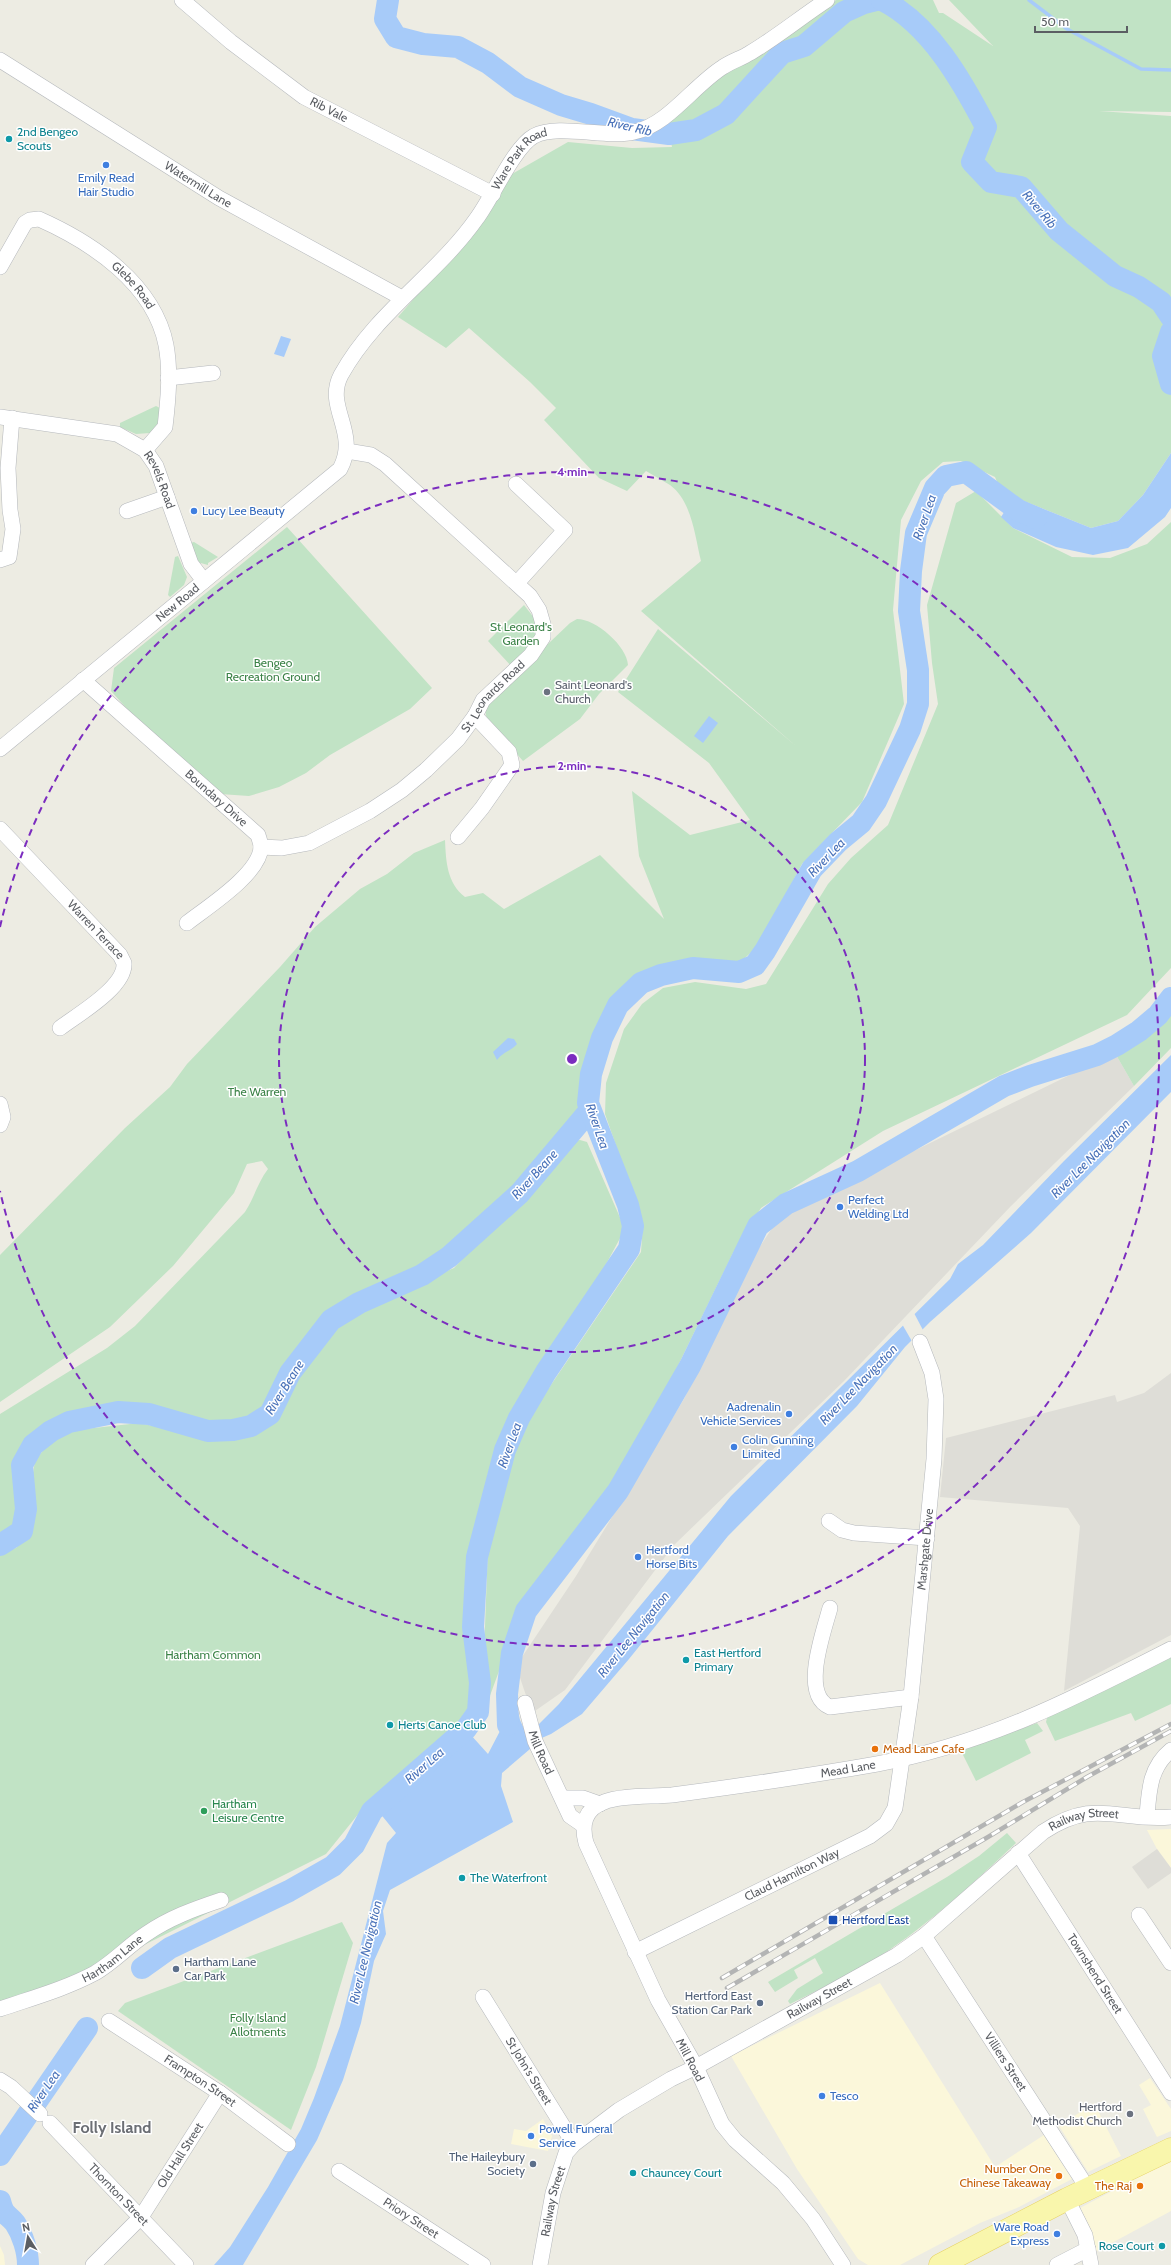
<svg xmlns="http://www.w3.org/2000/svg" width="1171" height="2265" font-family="Cabin,sans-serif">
  <rect width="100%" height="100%" fill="#edece3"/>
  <g fill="#fbf7da">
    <polygon points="1171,1829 1171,1868 1157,1849 1147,1830"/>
    <polygon points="880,1983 995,2167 1044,2135 1072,2179 1019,2207 980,2223 900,2265 868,2265 858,2259 797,2169 731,2056"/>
    <polygon points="1150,2078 1171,2109 1171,2131 1157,2137 1143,2109 1151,2105 1139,2085"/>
    <polygon points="1094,2103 1121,2156 1088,2172 1059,2126"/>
    <polygon points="543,2119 552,2136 548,2151 511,2144 514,2129 526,2131"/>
    <polygon points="1171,2162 1171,2211 1097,2251 1080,2208 1148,2172"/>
    <polygon points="0,2246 4,2255 5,2265 0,2265"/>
  </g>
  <g fill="#deddd7">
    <polygon points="1115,1053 1134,1086 1011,1206 844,1381 674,1545 565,1690 532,1713 516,1666 576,1576 684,1399 759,1248 780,1216"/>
    <polygon points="1171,1373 1171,1635 1064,1691 1080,1526 1068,1508 940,1497 946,1438 1115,1395 1117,1402 1144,1393"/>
    <polygon points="1157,1849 1171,1868 1171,1873 1148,1889 1132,1867"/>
  </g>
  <g fill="#c1e3c5">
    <path d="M 836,0 L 933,0 L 939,13 L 943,13 L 993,46 L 949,0 L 1171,0 L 1171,112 L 1099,111 L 1171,116 L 1171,453 L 1143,495 L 1118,521 L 1091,528 L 1014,497 L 1000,489 L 995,477 L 961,461 L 943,462 L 921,481 L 901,520 L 893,610 L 904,704 L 862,802 L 802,864 L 757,947 L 736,966 L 707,963 L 665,967 L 618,993 L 594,1033 L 586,1108 L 563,1135 L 502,1201 L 448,1250 L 434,1261 L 355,1297 L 326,1320 L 287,1370 L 271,1406 L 257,1419 L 227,1429 L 209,1427 L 162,1408 L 129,1405 L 57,1417 L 34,1431 L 19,1454 L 14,1480 L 18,1514 L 13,1528 L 0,1538 L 0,1414 L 107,1348 L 135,1326 L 245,1212 C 254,1198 258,1182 268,1169 L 262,1161 L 247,1164 L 234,1193 L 173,1266 L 110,1327 L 0,1402 L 0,1255 L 125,1128 L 170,1087 L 187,1064 L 280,967 L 315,927 L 360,889 L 387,874 L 414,853 L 445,840 C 446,862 447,883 465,897 L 483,893 L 504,909 L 600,855 L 664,919 L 639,856 L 632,791 L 690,835 L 750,820 L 709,763 L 618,692 L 658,629 L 797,747 L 641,611 L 701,561 C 695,537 692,501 670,485 C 662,480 654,476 646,471 L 627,491 L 599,478 L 544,420 L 556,408 L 530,382 L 469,328 L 446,348 L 398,317 L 493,207 L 512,174 L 568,142 L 632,148 L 672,147 L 667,121 L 710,84 Z"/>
    <polygon points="156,406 160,408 158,425 150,433 136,434 120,427 120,423"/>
    <polygon points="976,491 1013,528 1072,557 1110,558 1147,544 1171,522 1171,968 1127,1015 883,1131 761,1208 733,1253 649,1425 599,1507 523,1606 488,1701 484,1653 488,1547 512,1450 536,1407 641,1252 643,1223 605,1114 606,1083 624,1029 642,1004 663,988 695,982 746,989 766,984 828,884 851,858 888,825 938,704 932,663 927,605 956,503"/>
    <polygon points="287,527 432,688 410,709 330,755 306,773 279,787 249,796 220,794 129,711 111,691 114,668"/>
    <polygon points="194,542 218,557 208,563 208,565 197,562 190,543"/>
    <polygon points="178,556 187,577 184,585 170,597 168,595 175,557"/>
    <polygon points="524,605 535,619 539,636 512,667 488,641"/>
    <path d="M 577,619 C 596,619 627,646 628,665 L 599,694 L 580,719 L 523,761 L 487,720 L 485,710 L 490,699 L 570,623 Z"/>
    <polygon points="1171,1009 1171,1048 1134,1086 1115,1053 1137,1041"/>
    <polygon points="580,1140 587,1142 625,1229 604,1268 557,1338 504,1428 488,1473 472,1549 472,1698 466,1719 372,1797 326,1854 0,2017 0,1552 16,1548 33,1529 35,1513 30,1490 35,1461 50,1441 76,1430 139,1423 163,1428 208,1441 229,1439 260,1428 272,1422 305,1365 330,1334 360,1311 436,1274 442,1273 454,1268 572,1141"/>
    <polygon points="1171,1655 1171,1704 1135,1721 1131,1713 1055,1741 1046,1722 1047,1718"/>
    <polygon points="1037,1723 1043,1731 1025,1740 1031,1753 976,1781 961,1751"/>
    <path d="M 1007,1833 L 1016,1843 C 970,1886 923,1930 869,1963 C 843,1978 816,1991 790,2004 L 788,2001 L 797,1989 L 823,1973 L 815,1958 L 794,1970 L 798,1978 L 775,1992 L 768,1982 L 947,1877 L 979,1856 Z"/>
    <polygon points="342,1922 353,1943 316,2067 291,2130 118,2011 125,2003"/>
  </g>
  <g fill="#a7cbf9">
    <polygon points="281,336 291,339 284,357 274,354"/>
    <polygon points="1171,453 1171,508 1165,517 1128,548 1093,555 1056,547 1013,528 1001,517 1014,497 1091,528 1118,521 1143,495"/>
    <polygon points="709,716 718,723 703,743 694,736"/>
    <path d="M 508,1038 L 514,1039 L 517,1044 C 511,1051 503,1052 497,1060 L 493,1052 Z"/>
    <polygon points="1171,1055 1171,1092 1031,1233 930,1322 905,1347 857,1406 728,1536 629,1659 582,1714 551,1734 530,1743 530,1749 502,1773 501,1786 513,1822 390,1890 383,1911 386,1934 374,1961 361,2023 343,2080 317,2140 243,2265 214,2265 230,2247 268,2187 301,2129 314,2098 340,2026 387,1843 396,1833 379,1812 470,1734 488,1754 500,1731 499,1696 514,1693 520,1720 526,1733 536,1727 559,1704 731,1496 950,1279 958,1264 983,1245 1064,1161"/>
  </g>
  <polygon fill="#edece3" points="914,1313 924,1332 913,1343 902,1324"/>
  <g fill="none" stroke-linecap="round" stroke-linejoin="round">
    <polyline stroke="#a7cbf9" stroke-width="3.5" points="1029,0 1067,29 1141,69 1171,70"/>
    <g stroke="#a7cbf9" stroke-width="22">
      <polyline points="388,0 385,19 396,37 423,44 458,47 488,63 520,87 561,105 591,114 632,129 669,134 696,130 726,114 782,53 804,46 844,12 864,3 876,0"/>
      <path d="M 882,0 C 930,24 962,81 986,127 L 972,162 L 991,182 L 1021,187 L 1059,231 L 1115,276 L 1139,287 L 1161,302 L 1171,317"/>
      <polyline points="1171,332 1163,356 1171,384"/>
      <polyline points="0,1545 22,1531 26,1509 22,1465 33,1445 51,1431 69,1422 118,1412 149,1414 208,1431 233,1430 251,1426 270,1414 290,1373 331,1320 359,1303 422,1275 449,1257 520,1193 590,1110"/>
      <polyline points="508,1725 507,1694 512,1653 526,1611 618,1491 690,1366 758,1226 786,1204 858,1171 1004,1086 1030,1076 1097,1055 1117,1045 1139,1031 1158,1015 1171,998"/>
      <polyline points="142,1968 170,1948 289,1891 333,1866 354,1845 372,1811 466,1729 478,1712 480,1683 473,1627 477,1557 505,1450 519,1418 546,1372 629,1249 633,1226 628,1205 588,1103 591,1074 602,1038 618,1005 641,983 661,975 693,968 739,972 755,965 765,951 812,869 838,842 861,823 876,801 910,729 918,704 918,670 909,611 911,571 916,533 935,488 946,476 966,472 1018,510 1036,518"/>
      <polyline points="0,2155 87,2028"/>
      <path d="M 0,2201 C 4,2217 7,2213 15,2223 C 23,2235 28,2252 28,2265"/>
    </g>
    <defs>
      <g id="minor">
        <path id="s1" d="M 182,0 L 231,42 L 304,97 L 493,194"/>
        <path id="s2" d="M 0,60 L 219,198 L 402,298"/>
        <path id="s3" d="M 0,267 L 25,223 L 30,220 L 39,219 C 93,243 154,284 166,345 C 171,372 168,401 165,427 L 145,450"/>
        <polyline points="168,378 213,373"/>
        <path id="s4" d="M 0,417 L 117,434 L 145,450 L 156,466 L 191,564 L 204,581"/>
        <polyline points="516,484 565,530 517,583"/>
        <polyline points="127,511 167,497"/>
        <polyline points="0,560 9,557 13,529 10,510 8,468 12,418"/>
        <path id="s5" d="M 83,680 L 258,835 C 259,839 261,843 261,847 C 260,874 206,908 187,923"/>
        <path id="s6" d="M 0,749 L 340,469 C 360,432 324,407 341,375 C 375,313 437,275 477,218 C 492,198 514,147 534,136 C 559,123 607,139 634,132 C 668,125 694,85 723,67 C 732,61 742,58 750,53 C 777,37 801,17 827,0"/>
        <path id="s7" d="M 0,829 L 120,955 L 124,963 C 126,987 77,1015 60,1028"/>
        <polyline points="458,837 482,808 512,765 509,752 475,716"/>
        <path id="s8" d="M 261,847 L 282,848 L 309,843 L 370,811 L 402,790 L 426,770 L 458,739 L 475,716 L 483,700 L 531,655 L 543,637 L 543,624 L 539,610 L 530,596 L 385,464 L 371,455 L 347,451"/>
        <polyline points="0,1104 3,1117 0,1125"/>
        <polyline points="829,1521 842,1530 854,1533 927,1538"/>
        <path d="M 830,1608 C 824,1631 800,1695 830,1707 L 911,1697"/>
        <path id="s9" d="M 525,1703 L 535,1741 L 570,1816 L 583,1825"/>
        <polyline points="563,1798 583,1798 600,1804"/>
        <path d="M 1147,1816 C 1149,1790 1150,1767 1171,1750"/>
        <path id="s10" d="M 1018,1853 L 1171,2093"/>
        <polyline points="1139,1915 1171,1963"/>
        <path id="s11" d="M 924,1936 L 1081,2178 L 1086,2190"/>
        <path id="s12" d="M 635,1952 L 870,1836 L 886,1824 L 895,1808 L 911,1697 L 934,1459 L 936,1399 L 932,1373 L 920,1342"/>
        <path id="s13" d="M 483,1997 L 574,2144"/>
        <path id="s14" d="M 0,2009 C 32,1998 65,1989 95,1973 C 114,1962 128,1946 146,1934 C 169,1918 194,1909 221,1900"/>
        <path id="s15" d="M 109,2021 L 220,2093 L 288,2144"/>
        <polyline points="0,2080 11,2087 40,2114"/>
        <path id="s16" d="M 50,2123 L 186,2265"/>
        <path id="s17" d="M 339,2171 L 483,2265"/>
        <polyline points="1067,2199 1085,2235 1091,2265"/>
        <path id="s18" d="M 93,2265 L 141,2217 L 220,2093"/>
        <path id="s19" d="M 540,2265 L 553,2193 L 566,2153 L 574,2144 L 619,2110 L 671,2079 L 696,2067 L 897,1955 L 924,1936 L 1043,1832 C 1096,1797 1117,1822 1171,1817"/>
        <path id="s20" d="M 843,2265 L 813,2219 L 783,2183 L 735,2140 L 722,2124 L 696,2067 L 658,2000 L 586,1843 C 581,1824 585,1809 604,1802 C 621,1795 653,1797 672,1795 C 740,1786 809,1776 877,1764 C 986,1744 1073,1699 1171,1649"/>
        <polyline points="1057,2265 1088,2249"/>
      </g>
      <polyline id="primary" points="940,2265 1067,2199 1171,2149"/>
    </defs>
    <use href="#minor" stroke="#b5b8bc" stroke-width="16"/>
    <use href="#primary" stroke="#e7d262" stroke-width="23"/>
    <use href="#minor" stroke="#fff" stroke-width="15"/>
    <use href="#primary" stroke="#f9f6ac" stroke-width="22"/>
    <defs>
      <g id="rail">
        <polyline points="722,1978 1023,1802 1171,1724"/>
        <polyline points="727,1988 988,1837 1087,1777 1171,1731"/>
      </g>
    </defs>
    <use href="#rail" stroke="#b3b4b4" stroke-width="4.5"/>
    <use href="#rail" stroke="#fff" stroke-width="3" stroke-dasharray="9" stroke-linecap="butt"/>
  </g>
  <g fill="none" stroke="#7b2cbf" stroke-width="2" stroke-dasharray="7 5">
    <circle cx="572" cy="1059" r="293"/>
    <path d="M0 927A587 587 0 1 1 0 1191"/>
  </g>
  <g fill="#0f9aa8" stroke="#fff" stroke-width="1.5">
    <circle cx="9" cy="139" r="4"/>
    <circle cx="686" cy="1660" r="4"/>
    <circle cx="390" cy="1725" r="4"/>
    <circle cx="462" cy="1878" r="4"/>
    <circle cx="633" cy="2173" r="4"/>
    <circle cx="1162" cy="2246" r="4"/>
  </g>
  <g fill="#3f7fe0" stroke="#fff" stroke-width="1.5">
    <circle cx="106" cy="165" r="4"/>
    <circle cx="194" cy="511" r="4"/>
    <circle cx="840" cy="1207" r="4"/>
    <circle cx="789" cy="1414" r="4"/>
    <circle cx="734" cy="1447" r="4"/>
    <circle cx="638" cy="1557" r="4"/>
    <circle cx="822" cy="2096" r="4"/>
    <circle cx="531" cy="2136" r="4"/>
    <circle cx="1057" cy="2234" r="4"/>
  </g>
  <g fill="#6b7280" stroke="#fff" stroke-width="1.5">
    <circle cx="547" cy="692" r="4"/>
    <circle cx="1130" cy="2114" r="4"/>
  </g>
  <g fill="#e8710a" stroke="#fff" stroke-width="1.5">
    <circle cx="875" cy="1749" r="4"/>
    <circle cx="1059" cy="2176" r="4"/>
    <circle cx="1140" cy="2186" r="4"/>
  </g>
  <circle fill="#2e9e5b" stroke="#fff" stroke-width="1.5" cx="204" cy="1811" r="4"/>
  <rect fill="#1a4fb4" stroke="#fff" stroke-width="1.5" x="828" y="1915" width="10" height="10" rx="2"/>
  <g fill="#5c6f8a" stroke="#fff" stroke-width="1.5">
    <circle cx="176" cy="1969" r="4"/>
    <circle cx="760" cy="2003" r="4"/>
    <circle cx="533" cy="2164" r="4"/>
  </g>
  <g text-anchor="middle" stroke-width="3" stroke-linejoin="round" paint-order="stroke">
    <g font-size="12" fill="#5b5e63" stroke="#fff">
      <text dy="4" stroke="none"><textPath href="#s1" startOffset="184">Rib Vale</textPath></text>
      <text dy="4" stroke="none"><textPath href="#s6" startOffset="820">Ware Park Road</textPath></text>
      <text dy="4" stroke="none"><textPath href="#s2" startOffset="234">Watermill Lane</textPath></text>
      <text dy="4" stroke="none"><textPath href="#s3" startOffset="182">Glebe Road</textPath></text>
      <text dy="4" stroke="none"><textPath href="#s4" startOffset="184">Revels Road</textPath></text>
      <text dy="4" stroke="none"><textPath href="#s6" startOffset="230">New Road</textPath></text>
      <text dy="4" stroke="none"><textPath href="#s8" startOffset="287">St. Leonards Road</textPath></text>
      <text dy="4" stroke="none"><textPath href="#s5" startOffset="178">Boundary Drive</textPath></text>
      <text dy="4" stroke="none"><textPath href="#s7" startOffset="139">Warren Terrace</textPath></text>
      <text dy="4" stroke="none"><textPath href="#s12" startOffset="561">Marshgate Drive</textPath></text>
      <text dy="4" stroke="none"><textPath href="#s9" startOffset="52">Mill Road</textPath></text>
      <text dy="4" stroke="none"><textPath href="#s20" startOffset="796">Mead Lane</textPath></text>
      <text dy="4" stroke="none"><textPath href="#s19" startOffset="737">Railway Street</textPath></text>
      <text dy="4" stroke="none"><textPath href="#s12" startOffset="175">Claud Hamilton Way</textPath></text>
      <text dy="4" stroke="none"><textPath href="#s14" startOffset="124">Hartham Lane</textPath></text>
      <text dy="4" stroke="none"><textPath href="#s10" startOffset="143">Townshend Street</textPath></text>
      <text dy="4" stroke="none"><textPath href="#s19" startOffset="413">Railway Street</textPath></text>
      <text transform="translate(690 2060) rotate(62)" y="4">Mill Road</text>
      <text dy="4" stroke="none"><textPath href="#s11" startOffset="150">Villiers Street</textPath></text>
      <text dy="4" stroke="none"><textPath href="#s13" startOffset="87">St John's Street</textPath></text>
      <text dy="4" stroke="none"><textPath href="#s15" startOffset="109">Frampton Street</textPath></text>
      <text dy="4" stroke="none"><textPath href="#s18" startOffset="141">Old Hall Street</textPath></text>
      <text dy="4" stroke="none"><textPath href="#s16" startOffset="99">Thornton Street</textPath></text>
      <text dy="4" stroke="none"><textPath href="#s19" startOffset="65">Railway Street</textPath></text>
      <text dy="4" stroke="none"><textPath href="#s17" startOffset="86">Priory Street</textPath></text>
    </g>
    <g font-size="12" fill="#0d838f" stroke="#fff" text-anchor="start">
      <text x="17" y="136">2nd Bengeo<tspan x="17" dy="14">Scouts</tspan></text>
      <text x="694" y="1657">East Hertford<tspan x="694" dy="14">Primary</tspan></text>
      <text x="398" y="1729">Herts Canoe Club</text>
      <text x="470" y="1882">The Waterfront</text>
      <text x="641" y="2177">Chauncey Court</text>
      <text x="1154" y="2250" text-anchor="end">Rose Court</text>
    </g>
    <g font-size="12" fill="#366cbe" stroke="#fff" text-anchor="start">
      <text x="106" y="182" text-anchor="middle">Emily Read<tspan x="106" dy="14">Hair Studio</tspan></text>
      <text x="202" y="515">Lucy Lee Beauty</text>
      <text x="848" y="1204">Perfect<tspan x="848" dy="14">Welding Ltd</tspan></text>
      <text x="781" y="1411" text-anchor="end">Aadrenalin<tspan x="781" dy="14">Vehicle Services</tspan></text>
      <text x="742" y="1444">Colin Gunning<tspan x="742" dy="14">Limited</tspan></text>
      <text x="646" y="1554">Hertford<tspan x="646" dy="14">Horse Bits</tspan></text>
      <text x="830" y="2100">Tesco</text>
      <text x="539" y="2133">Powell Funeral<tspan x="539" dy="14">Service</tspan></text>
      <text x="1049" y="2231" text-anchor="end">Ware Road<tspan x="1049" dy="14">Express</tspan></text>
    </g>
    <g font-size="12" fill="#3b8247" stroke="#fff">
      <text x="521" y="631">St Leonard's<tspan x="521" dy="14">Garden</tspan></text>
      <text x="273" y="667">Bengeo<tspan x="273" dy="14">Recreation Ground</tspan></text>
      <text x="257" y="1096">The Warren</text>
      <text x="213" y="1659">Hartham Common</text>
      <text x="258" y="2022">Folly Island<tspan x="258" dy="14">Allotments</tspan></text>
    </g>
    <g font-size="12" fill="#5b616d" stroke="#fff" text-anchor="start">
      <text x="555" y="689">Saint Leonard's<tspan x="555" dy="14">Church</tspan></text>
      <text x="1122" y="2111" text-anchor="end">Hertford<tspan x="1122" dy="14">Methodist Church</tspan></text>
    </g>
    <g font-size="12" fill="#c56008" stroke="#fff" text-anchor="end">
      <text x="883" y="1753" text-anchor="start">Mead Lane Cafe</text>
      <text x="1051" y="2173">Number One<tspan x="1051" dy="14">Chinese Takeaway</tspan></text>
      <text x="1132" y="2190">The Raj</text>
    </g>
    <g font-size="12" fill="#27864d" stroke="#fff" text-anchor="start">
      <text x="212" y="1808">Hartham<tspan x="212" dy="14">Leisure Centre</tspan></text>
    </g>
    <g font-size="12" fill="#164399" stroke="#fff" text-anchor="start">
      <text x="842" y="1924">Hertford East</text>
    </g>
    <g font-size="12" fill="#4e5e75" stroke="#fff" text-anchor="end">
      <text x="184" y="1966" text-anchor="start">Hartham Lane<tspan x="184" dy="14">Car Park</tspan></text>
      <text x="752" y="2000">Hertford East<tspan x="752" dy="14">Station Car Park</tspan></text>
      <text x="525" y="2161">The Haileybury<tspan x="525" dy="14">Society</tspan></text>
    </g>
    <g font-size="13" font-style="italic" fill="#4c74ba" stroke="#fff">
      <text transform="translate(630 126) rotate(13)" y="5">River Rib</text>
      <text transform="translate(1040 209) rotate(50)" y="5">River Rib</text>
      <text transform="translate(924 517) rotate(-71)" y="5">River Lea</text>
      <text transform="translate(826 857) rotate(-46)" y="5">River Lea</text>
      <text transform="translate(598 1126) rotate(71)" y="5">River Lea</text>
      <text transform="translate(1090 1158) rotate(-45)" y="5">River Lee Navigation</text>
      <text transform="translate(534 1174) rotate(-48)" y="5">River Beane</text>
      <text transform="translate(858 1384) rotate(-46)" y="5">River Lee Navigation</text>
      <text transform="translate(284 1387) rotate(-58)" y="5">River Beane</text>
      <text transform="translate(509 1445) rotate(-70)" y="5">River Lea</text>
      <text transform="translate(633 1634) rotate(-51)" y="5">River Lee Navigation</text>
      <text transform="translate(424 1765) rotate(-41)" y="5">River Lea</text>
      <text transform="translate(365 1952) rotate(-77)" y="5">River Lee Navigation</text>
      <text transform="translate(43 2091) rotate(-56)" y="5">River Lea</text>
    </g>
    <g font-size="16" font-weight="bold" fill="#6c6f75" stroke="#fff">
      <text x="112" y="2133">Folly Island</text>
    </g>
  </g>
  <circle cx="572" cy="1059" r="6" fill="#7b2cbf" stroke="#fff" stroke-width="2"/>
  <g font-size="12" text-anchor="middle" font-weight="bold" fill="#7b2cbf" stroke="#fff" stroke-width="3" stroke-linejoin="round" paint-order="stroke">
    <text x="572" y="476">4 min</text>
    <text x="572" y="770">2 min</text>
  </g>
  <g transform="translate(28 2237) rotate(349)" stroke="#ffffff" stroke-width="3" paint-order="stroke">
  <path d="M0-3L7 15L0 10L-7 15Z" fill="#5b5e63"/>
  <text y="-6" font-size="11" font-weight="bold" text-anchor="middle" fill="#5b5e63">N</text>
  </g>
  <path d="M1035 26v6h92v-6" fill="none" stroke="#5b5e63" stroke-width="2"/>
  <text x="1041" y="26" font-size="12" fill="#5b5e63" stroke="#ffffff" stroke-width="3" paint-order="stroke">50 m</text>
</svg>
